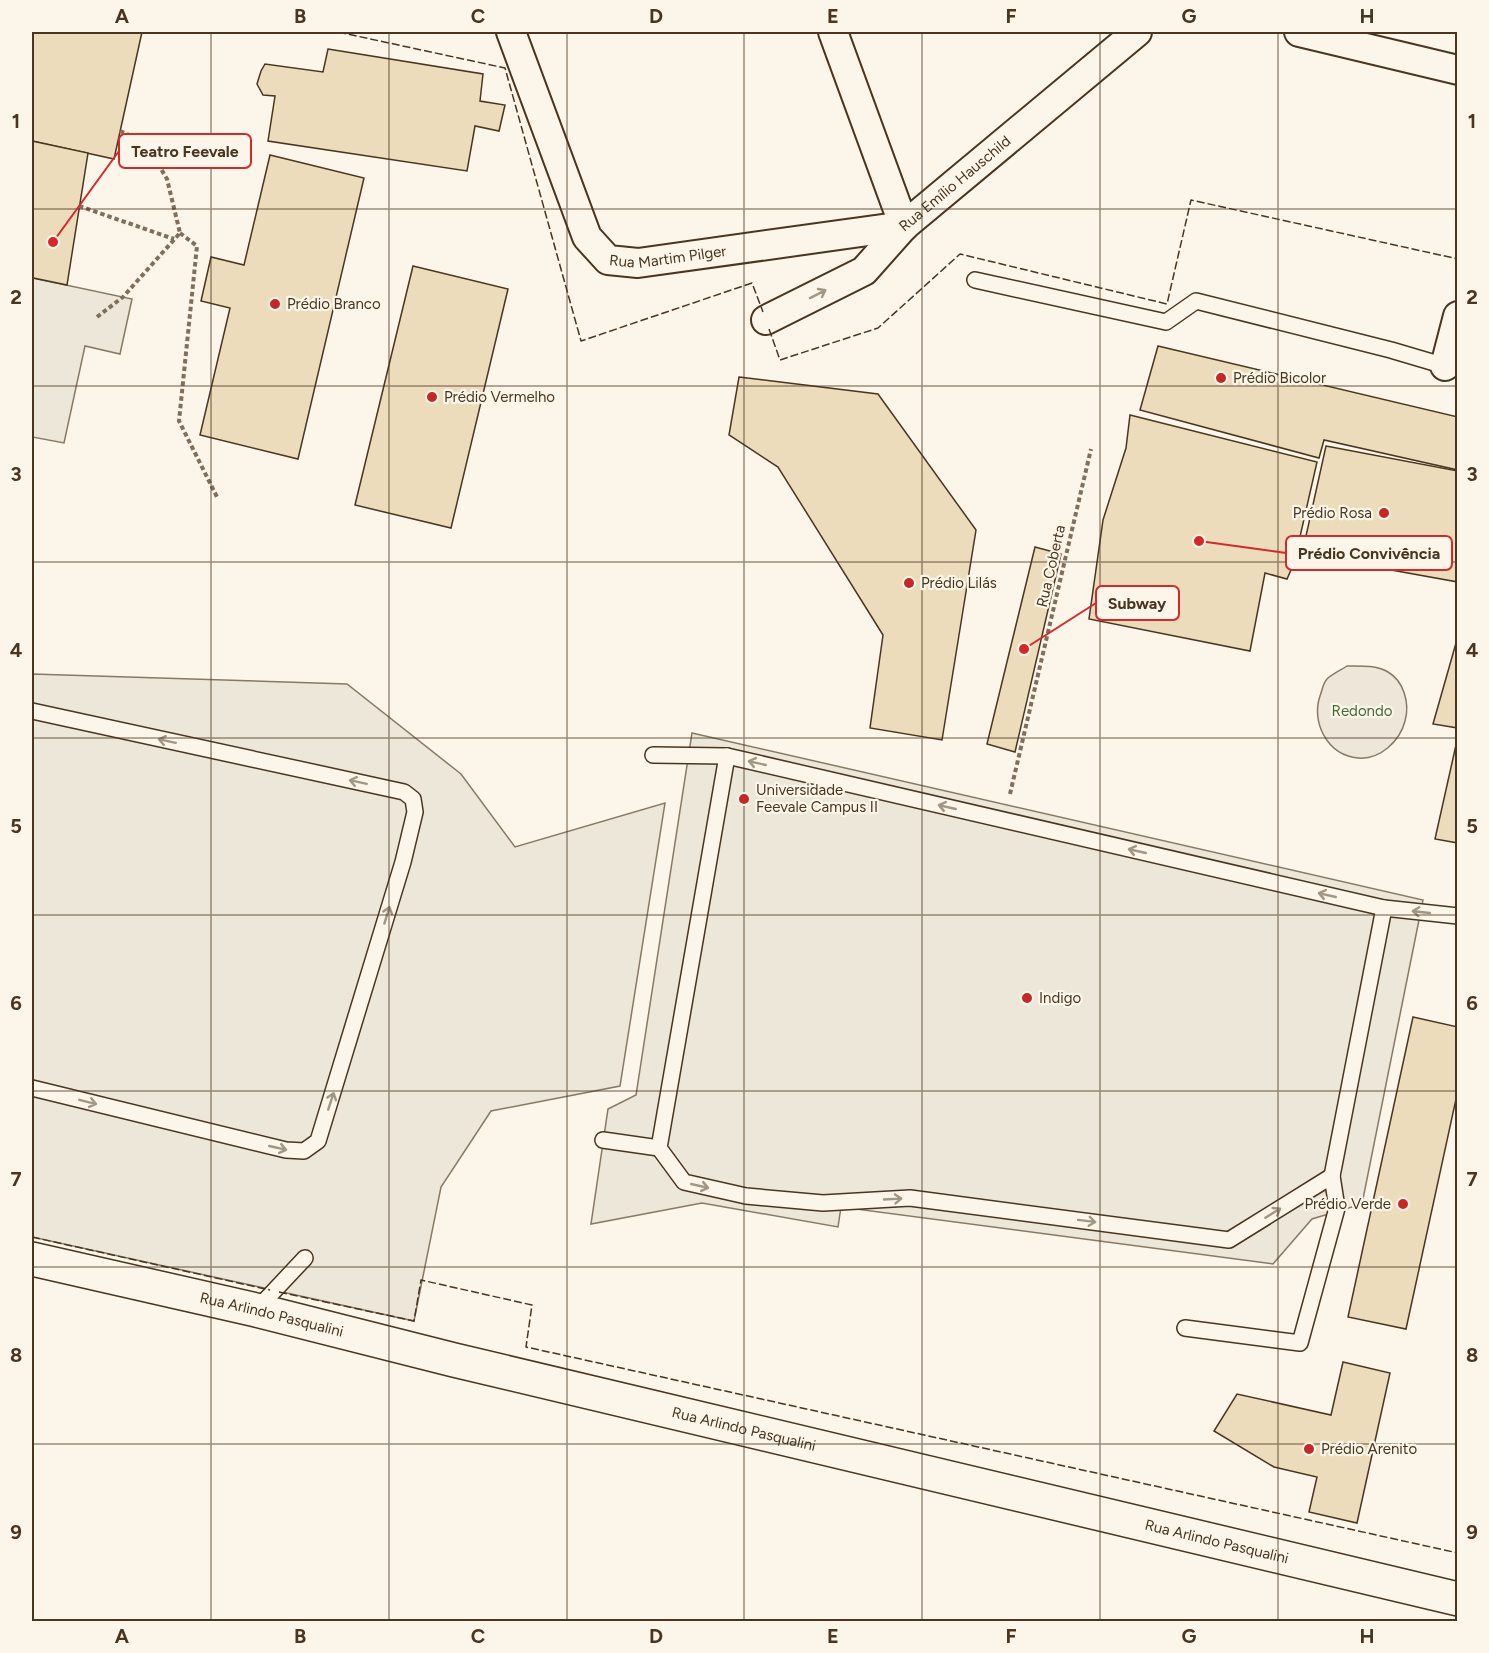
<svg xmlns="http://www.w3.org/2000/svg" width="1489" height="1653" font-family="Figtree,sans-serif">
  <rect width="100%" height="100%" fill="#fbf6e9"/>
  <path fill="#ede6d9" stroke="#887966" stroke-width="1.5" d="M 1347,666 C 1360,666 1376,665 1388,672 C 1404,681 1410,704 1405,721 C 1400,741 1380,760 1358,758 C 1327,755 1311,722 1320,696 C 1322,691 1323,683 1327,679 C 1332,674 1341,670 1347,666 Z"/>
  <g fill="#ede7d9" stroke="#887966" stroke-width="1.5">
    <polygon points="33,278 132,299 120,354 85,346 64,443 32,437"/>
    <polygon points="32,674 347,684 461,774 515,847 665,803 620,1086 491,1111 441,1187 414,1321 32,1237"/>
    <polygon points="692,733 1423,900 1362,1204 1312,1219 1273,1264 841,1207 838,1227 702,1203 591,1224 608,1109 636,1095"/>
  </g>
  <g fill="#ecdcbc" stroke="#4a3520" stroke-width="1.5">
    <polygon points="32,32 142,32 114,159 32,141"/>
    <polygon points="328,49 483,74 480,101 505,105 499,131 475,126 467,171 268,141 275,96 263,95 257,84 261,71 265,64 323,72"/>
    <polygon points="32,141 88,153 67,285 33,278 32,282"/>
    <polygon points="270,155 364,178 298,459 200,435 230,308 201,301 211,257 244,265"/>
    <polygon points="413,266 508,289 451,528 355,505"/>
    <polygon points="1158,346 1458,417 1458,470 1324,440 1319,458 1140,410"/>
    <polygon points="739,377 878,394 976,530 942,740 870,728 883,635 778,467 729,435"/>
    <polygon points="1130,415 1317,462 1294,563 1287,579 1265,573 1250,651 1089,619 1103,520 1126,448"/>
    <polygon points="1326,446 1458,471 1458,582 1302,554"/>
    <polygon points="1035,547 1061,554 1015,752 987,744"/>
    <polygon points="1458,636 1458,728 1433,724"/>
    <polygon points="1458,736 1458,843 1435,839"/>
    <polygon points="1413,1017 1458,1027 1458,1090 1406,1329 1348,1317"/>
    <polygon points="1343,1362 1390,1373 1357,1523 1309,1512 1317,1477 1274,1467 1214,1431 1237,1394 1331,1415"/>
  </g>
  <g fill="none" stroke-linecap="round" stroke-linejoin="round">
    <defs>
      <g id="lane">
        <polyline points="975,280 1166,322 1196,301 1391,350 1445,366"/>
        <polyline points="32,711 404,792 413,799 415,812 403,862 318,1141 304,1151 286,1150 32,1088"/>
        <polyline points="653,755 727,756"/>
        <polyline points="603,1140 659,1148"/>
        <polyline points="1332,1176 1229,1240 910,1198 823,1203 746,1196 684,1182 659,1148 727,756 1384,908 1458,916"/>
        <polyline points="256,1310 305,1258"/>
        <polyline points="1185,1328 1300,1343 1337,1208 1332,1176 1384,908"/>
      </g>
      <g id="street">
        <path id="s1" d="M 511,32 L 587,237 L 608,260 L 638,263 L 904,226"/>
        <polyline points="833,32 904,226"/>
        <polyline points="1299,32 1458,70"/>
        <path id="s2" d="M 766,320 L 864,271 L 904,226 L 1137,32"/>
        <polyline points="1445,366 1458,316"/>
      </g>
      <g id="secondary">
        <path id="s3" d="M 32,1259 L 256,1310 L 454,1360 L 1458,1599"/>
      </g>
    </defs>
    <use href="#lane" stroke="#4a3520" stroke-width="18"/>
    <use href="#street" stroke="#4a3520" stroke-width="32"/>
    <use href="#secondary" stroke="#4a3520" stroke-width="36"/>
    <g stroke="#7f6f5c" stroke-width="4" stroke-dasharray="4.5 3" stroke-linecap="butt">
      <polyline points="79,206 174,239"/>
      <polyline points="180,233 197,246 179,421 217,497"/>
      <polyline points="97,317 123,297 180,233 167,179 145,142 120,131"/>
      <polyline points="1010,794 1091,449"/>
    </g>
    <use href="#lane" stroke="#fbf6e9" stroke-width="15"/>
    <use href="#street" stroke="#fbf6e9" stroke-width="28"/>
    <use href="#secondary" stroke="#fbf6e9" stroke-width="33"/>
    <g stroke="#4a3520" stroke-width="1.5" stroke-dasharray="8 3" stroke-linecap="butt">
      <polyline points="338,32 505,68 581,341 752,283 763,312"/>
      <polyline points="769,329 780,360 878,328 960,254 1167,304 1191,200 1458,259"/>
      <polyline points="32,1237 270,1290"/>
      <polyline points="279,1292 414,1321 421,1280 532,1305 526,1347 1458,1553"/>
    </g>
  </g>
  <defs><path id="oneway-shaft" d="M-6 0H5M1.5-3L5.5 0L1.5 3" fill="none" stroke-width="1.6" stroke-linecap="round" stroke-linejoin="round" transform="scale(1.5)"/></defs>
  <g stroke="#a29684">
    <use href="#oneway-shaft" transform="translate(818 294) rotate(-27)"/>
    <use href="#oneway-shaft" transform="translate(167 741) rotate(-168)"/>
    <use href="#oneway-shaft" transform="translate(757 763) rotate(-167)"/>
    <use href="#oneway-shaft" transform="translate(358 782) rotate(-168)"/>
    <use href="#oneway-shaft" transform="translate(947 807) rotate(-167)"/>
    <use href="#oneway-shaft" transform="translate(1137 851) rotate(-167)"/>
    <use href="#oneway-shaft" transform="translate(1327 895) rotate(-167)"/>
    <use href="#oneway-shaft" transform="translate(1421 912) rotate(-174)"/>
    <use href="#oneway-shaft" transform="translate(387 915) rotate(-73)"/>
    <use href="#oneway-shaft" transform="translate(331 1101) rotate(-72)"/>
    <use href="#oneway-shaft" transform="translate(88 1102) rotate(14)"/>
    <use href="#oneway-shaft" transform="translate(278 1148) rotate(13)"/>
    <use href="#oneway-shaft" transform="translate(700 1186) rotate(13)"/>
    <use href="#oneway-shaft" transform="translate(893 1199) rotate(-3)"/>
    <use href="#oneway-shaft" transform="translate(1273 1213) rotate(-32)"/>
    <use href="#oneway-shaft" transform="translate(1087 1221) rotate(7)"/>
  </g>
  <path fill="none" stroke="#4a3520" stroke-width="1.5" stroke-opacity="0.55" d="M 211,32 L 211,1622M 389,32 L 389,1622M 567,32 L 567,1622M 744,32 L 744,1622M 922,32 L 922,1622M 1100,32 L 1100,1622M 1278,32 L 1278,1622M 32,209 L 1458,209M 32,386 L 1458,386M 32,562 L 1458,562M 32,738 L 1458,738M 32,915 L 1458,915M 32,1091 L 1458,1091M 32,1267 L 1458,1267M 32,1444 L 1458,1444"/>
  <g fill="#c62828" stroke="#fbf6e9" stroke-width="2">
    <circle cx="275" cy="304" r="6"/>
    <circle cx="1221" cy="378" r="6"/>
    <circle cx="432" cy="397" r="6"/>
    <circle cx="1384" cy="513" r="6"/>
    <circle cx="909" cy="583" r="6"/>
    <circle cx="744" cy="799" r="6"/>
    <circle cx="1027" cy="998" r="6"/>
    <circle cx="1403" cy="1204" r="6"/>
    <circle cx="1309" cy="1449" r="6"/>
  </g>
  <g text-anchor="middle" stroke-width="4.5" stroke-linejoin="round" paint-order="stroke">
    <g font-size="15" fill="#4a3520" stroke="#fbf6e9">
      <text dy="5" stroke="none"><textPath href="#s2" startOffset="236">Rua Emílio Hauschild</textPath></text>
      <text dy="5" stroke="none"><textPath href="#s1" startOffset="310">Rua Martim Pilger</textPath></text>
      <text transform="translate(1051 566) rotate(-77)" y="5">Rua Coberta</text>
      <text dy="5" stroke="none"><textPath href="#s3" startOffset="246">Rua Arlindo Pasqualini</textPath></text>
      <text dy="5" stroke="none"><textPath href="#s3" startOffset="732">Rua Arlindo Pasqualini</textPath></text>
      <text dy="5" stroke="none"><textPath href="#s3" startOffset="1218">Rua Arlindo Pasqualini</textPath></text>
    </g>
    <g font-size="15" fill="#4a3520" stroke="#fbf6e9" text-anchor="start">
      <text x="287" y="309">Prédio Branco</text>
      <text x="1233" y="383">Prédio Bicolor</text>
      <text x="444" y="402">Prédio Vermelho</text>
      <text x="1372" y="518" text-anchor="end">Prédio Rosa</text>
      <text x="921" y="588">Prédio Lilás</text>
      <text x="756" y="795">Universidade<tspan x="756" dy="17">Feevale Campus II</tspan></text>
      <text x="1039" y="1003">Indigo</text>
      <text x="1391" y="1209" text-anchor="end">Prédio Verde</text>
      <text x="1321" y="1454">Prédio Arenito</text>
    </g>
    <g font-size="15" fill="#436837" stroke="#fbf6e9">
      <text x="1362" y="716">Redondo</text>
    </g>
  </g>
  <path fill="none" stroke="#d62828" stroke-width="2" d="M53 242L119 151M1199 541L1286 553M1024 649L1096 603"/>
  <g fill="#d62828" stroke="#fbf6e9" stroke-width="2">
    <circle cx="53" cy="242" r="6"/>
    <circle cx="1199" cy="541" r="6"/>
    <circle cx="1024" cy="649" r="6"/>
  </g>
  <g fill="#fbf6e9" stroke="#d62828" stroke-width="2">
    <rect x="119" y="134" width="132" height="34" rx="6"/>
    <rect x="1286" y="536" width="166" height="34" rx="6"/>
    <rect x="1096" y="586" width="83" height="34" rx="6"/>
  </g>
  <g font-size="16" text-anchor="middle" font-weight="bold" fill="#4a3520">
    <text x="185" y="157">Teatro Feevale</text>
    <text x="1369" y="559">Prédio Convivência</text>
    <text x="1137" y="609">Subway</text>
  </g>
  <rect width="1489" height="1653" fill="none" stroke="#fbf6e9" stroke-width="66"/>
  <rect x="33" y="33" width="1423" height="1587" fill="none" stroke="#4a3520" stroke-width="2"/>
  <g font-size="20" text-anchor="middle" font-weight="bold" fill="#4a3520">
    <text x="122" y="23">A</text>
    <text x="300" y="23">B</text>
    <text x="478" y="23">C</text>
    <text x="656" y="23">D</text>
    <text x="833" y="23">E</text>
    <text x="1011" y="23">F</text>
    <text x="1189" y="23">G</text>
    <text x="1367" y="23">H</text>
    <text x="16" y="128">1</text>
    <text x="1472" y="128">1</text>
    <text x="16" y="304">2</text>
    <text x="1472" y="304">2</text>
    <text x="16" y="481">3</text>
    <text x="1472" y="481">3</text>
    <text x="16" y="657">4</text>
    <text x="1472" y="657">4</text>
    <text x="16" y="833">5</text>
    <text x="1472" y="833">5</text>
    <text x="16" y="1010">6</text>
    <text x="1472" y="1010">6</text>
    <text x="16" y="1186">7</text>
    <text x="1472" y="1186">7</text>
    <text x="16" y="1362">8</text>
    <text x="1472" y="1362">8</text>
    <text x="16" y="1539">9</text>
    <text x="1472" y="1539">9</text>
    <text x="122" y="1643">A</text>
    <text x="300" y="1643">B</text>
    <text x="478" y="1643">C</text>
    <text x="656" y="1643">D</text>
    <text x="833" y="1643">E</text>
    <text x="1011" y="1643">F</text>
    <text x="1189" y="1643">G</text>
    <text x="1367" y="1643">H</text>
  </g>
</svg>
